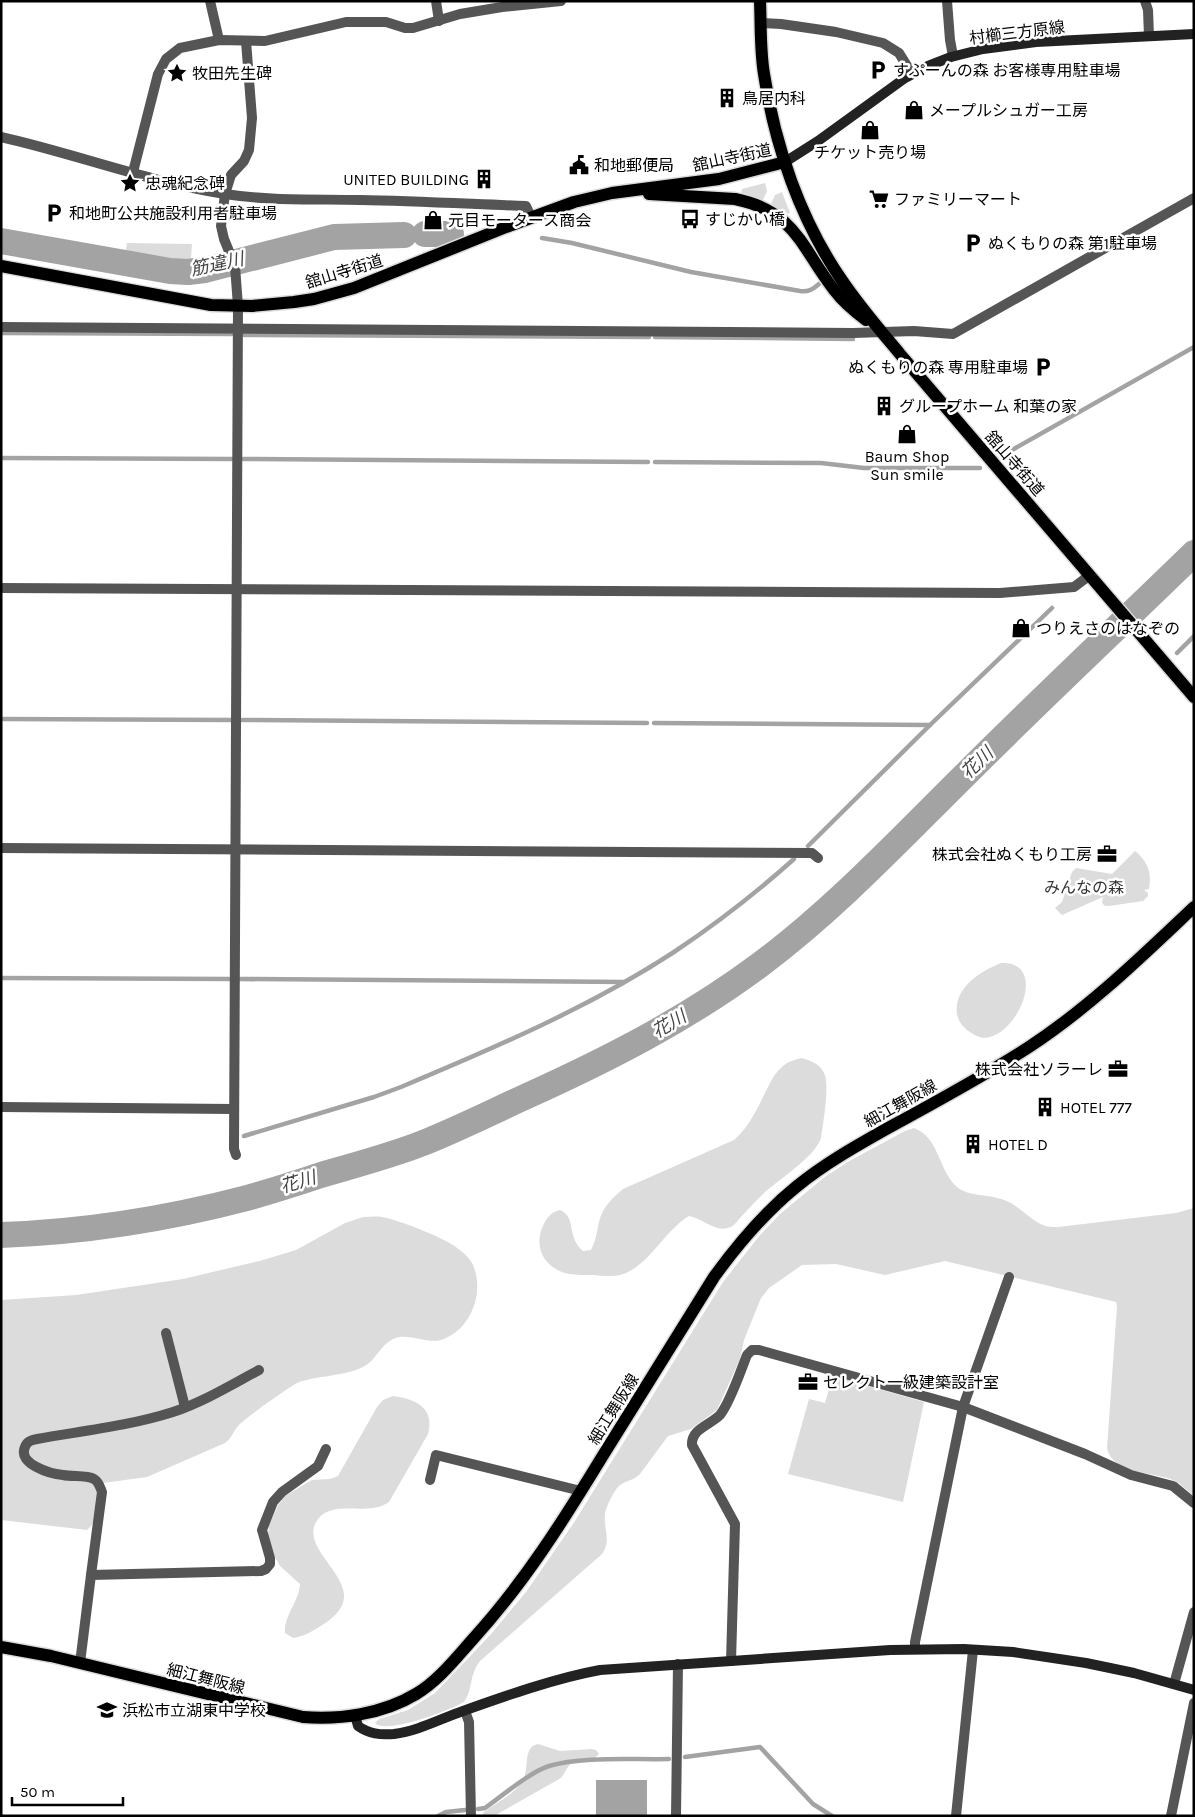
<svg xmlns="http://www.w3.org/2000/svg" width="1195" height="1817" font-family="Karla,'Noto Sans JP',sans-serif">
  <rect width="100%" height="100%" fill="#fff"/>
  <g fill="#dcdcdc">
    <polygon points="765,183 767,191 763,200 741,193 742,189"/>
    <polygon points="782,192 790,213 786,214 771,204 775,195"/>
    <polygon points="127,243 192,244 191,258 230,259 195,267 179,268 125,258"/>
    <path d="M 1135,851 C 1148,862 1152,872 1149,889 L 1144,890 L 1148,893 L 1148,896 L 1143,901 L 1109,906 L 1105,906 L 1102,903 L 1103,897 L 1062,915 L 1055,908 L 1062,902 L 1072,872 L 1076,868 L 1112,874 Z"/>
    <path d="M 1001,963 C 1004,963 1009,963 1012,964 C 1048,977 1006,1050 977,1036 C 967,1031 959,1025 957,1014 C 953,988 981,971 1001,963 Z"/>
    <path d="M 802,1058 C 811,1061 820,1064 824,1073 C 830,1085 823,1124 821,1138 C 815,1157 779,1179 763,1194 C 753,1204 743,1214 734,1225 C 718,1236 705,1219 689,1216 C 666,1230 653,1258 630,1271 C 619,1278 605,1276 592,1275 C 584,1275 573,1275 565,1273 C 545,1267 534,1249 542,1228 C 546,1219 550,1212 560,1210 C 577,1217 566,1237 583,1251 L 591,1250 C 596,1240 597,1232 599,1222 C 602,1208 612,1198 623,1189 L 734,1140 C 750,1126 757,1109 766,1091 C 770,1083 774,1074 781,1068 C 786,1062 794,1060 802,1058 Z"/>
    <path d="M 914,1128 C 939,1137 938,1169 956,1186 C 967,1197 990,1194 1004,1200 C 1019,1205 1028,1219 1043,1225 C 1047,1227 1053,1227 1058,1227 L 1176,1213 L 1194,1208 L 1194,1496 C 1188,1491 1182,1485 1175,1481 C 1155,1471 1113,1476 1107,1448 L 1117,1306 L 1116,1302 L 945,1261 L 885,1275 L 836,1264 L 802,1265 L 769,1288 L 761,1298 L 744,1340 L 740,1359 L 717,1410 L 691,1429 L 668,1436 L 640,1474 C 633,1481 623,1481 617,1488 C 612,1495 607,1505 605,1513 C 603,1528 612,1541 602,1554 L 480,1661 C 469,1675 473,1690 464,1702 C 450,1710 386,1735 375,1723 L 379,1719 L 408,1710 L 435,1693 L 491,1634 L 526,1592 L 573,1524 L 723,1282 L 760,1235 L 780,1214 L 826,1176 L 851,1160 L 905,1131 Z"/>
    <path d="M 363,1217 C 369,1217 376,1216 382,1217 C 399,1220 449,1239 461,1251 C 465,1254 471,1260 473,1265 C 485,1292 471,1331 441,1340 C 426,1344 407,1332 393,1339 C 380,1345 376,1361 363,1367 C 343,1377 317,1375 297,1383 C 289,1387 244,1419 239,1425 C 233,1431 232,1438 225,1443 L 147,1477 L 103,1483 L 94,1521 L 91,1526 L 87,1530 L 1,1520 L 1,1300 L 76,1295 L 183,1279 L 263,1260 L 296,1250 L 345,1223 Z"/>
    <polygon points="833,1376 924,1402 903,1502 788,1474 809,1399 825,1403"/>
    <path d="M 393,1396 C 416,1399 435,1408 428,1434 L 389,1502 C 369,1517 334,1499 318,1519 C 293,1553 379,1585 327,1622 C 316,1629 306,1636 293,1638 L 285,1633 C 284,1615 299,1602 300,1584 L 280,1566 L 275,1557 L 268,1535 L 269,1526 L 278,1505 L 285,1496 L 312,1480 L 330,1479 L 338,1476 L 377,1407 L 383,1400 Z"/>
    <path d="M 538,1744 L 560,1751 L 592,1749 L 596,1750 L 599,1754 C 593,1762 581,1757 573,1762 C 567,1766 565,1773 561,1778 L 494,1816 L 484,1816 L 483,1813 L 485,1811 C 498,1802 518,1792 524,1778 C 529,1766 523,1747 538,1744 Z"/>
  </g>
  <rect fill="#a3a3a3" x="596" y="1780" width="51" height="36"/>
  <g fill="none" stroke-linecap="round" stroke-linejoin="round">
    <g stroke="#a3a3a3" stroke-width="4.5">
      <path d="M 542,238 L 572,243 L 691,272 L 800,291 C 808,292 812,290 819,284"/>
      <polyline points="1,333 232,334"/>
      <polyline points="244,335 649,337"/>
      <polyline points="655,337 853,339"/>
      <polyline points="1005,454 1194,347"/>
      <polyline points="1,458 232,459"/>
      <polyline points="243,459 648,462"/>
      <polyline points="655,462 821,463 864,468 980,468"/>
      <polyline points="1177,653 1194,636"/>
      <polyline points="1,719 231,720"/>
      <polyline points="242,720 647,723"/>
      <polyline points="654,723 930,725"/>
      <polyline points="808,846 930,725 1052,608"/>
      <polyline points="1,978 229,979"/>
      <polyline points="240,979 624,982"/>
      <path d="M 244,1136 L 374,1097 L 401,1087 C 494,1048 590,1007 674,952 C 716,924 756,893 794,859"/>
      <polyline points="685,1757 760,1747 813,1804 832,1816"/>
      <path d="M 478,1809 L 485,1808 C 502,1796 530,1772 549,1766 C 581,1756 635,1760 669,1759"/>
      <polyline points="438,1816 446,1812 465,1810"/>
    </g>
    <g stroke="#a3a3a3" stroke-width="26">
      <polyline points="425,234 451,234"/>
      <polyline points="1,241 170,271 188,272 205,270 334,237 404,235"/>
      <path d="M 1,1235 C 84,1232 167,1219 247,1198 C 272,1191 297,1183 321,1175 C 355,1165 390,1156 423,1143 C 458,1129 492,1112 527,1096 C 609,1059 689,1018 761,964 C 837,907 902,837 969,771 C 1043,697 1119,626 1194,553"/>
    </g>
    <defs>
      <g id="primary">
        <path d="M 760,1 C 761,25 760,50 764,74 C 775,146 800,219 841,279 C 859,306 880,330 900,354 L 1194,697"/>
        <path d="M 649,194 L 735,199 C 796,211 801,248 835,291 C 844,303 854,311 866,320"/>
        <polyline points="1,266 211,305 252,306 294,302 314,299 354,288 506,227 574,202 612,193 719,179 785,162"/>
        <path d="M 1,1647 L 51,1656 L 303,1717 C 340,1720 383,1714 416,1694 C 438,1681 456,1658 473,1639 C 524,1583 563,1521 602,1457 C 640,1397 677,1337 714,1277 C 738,1244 764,1213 796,1187 C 824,1164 856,1146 888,1128 C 936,1102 984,1076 1029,1047 C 1090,1007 1141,957 1194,907"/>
      </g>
    </defs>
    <use href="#primary" stroke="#dbdbdb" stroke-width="15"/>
    <g stroke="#555" stroke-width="10">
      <polyline points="210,1 219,40"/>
      <polyline points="436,1 439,21"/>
      <polyline points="947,1 950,40 953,56"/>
      <polyline points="1145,1 1148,10 1149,36"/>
      <polyline points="760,23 781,24 836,32 883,43 899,53 912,74"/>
      <path d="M 1,137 C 76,154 149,182 225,194 C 270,201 315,199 360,200 C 416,201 471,204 526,206 L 531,217"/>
      <polyline points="133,172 158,74 166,59 180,48 219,40 265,41 346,22 386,22 405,28 413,28 460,14 502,7 561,1"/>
      <polyline points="1,327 853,333 914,331 953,334 1194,198"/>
      <polyline points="1,588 1000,593 1074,587 1090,575"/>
      <polyline points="1,848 812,853 818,858"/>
      <polyline points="1,1107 234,1109"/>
      <polyline points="236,1155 234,1149 238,306 235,266 224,239 221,226 225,194 231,175 244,161 249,150 252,118 246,41"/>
      <polyline points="166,1333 185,1407"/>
      <polyline points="430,1480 436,1455 581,1491"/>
      <path d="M 91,1575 L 102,1492 C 100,1487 99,1482 94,1479 C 86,1475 73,1477 63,1475 C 51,1474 17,1464 25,1447 C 27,1441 32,1440 37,1439 C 82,1431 129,1426 173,1412 C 203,1402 231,1385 259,1370"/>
      <polyline points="915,1649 915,1642 963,1407 1009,1277"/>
      <path d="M 731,1661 L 735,1524 L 692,1445 C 691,1429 710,1425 720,1415 C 730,1403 741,1370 747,1355 L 752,1350 L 759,1350 L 963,1407 L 1085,1454 L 1131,1475 L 1173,1486 L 1194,1503"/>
      <polyline points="80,1663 91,1575 261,1571 266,1569 270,1564 270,1558 262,1530 273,1502 282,1492 318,1466 326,1449"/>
      <polyline points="1174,1684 1194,1612"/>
      <polyline points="465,1711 469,1722 471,1816"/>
      <polyline points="676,1816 678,1664"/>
      <polyline points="956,1816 973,1650"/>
      <polyline points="1171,1816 1194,1703"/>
    </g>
    <g stroke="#222" stroke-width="10">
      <polyline points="785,162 818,141 905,78 928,66 951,57 983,49 1036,42 1194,34"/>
      <path d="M 355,1715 L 358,1726 C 369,1734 380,1735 394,1734 C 418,1731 440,1719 463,1711 C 505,1696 556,1678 600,1670 L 890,1650 L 964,1649 L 1013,1652 L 1086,1663 L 1134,1673 L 1194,1690"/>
    </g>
    <use href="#primary" stroke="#000" stroke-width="12"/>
  </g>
  <defs>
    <symbol id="parking-bare" viewBox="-9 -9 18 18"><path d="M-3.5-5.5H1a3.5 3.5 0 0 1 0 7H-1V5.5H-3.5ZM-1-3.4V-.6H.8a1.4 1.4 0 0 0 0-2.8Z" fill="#000" stroke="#fff" stroke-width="2.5" paint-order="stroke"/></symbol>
    <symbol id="sight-bare" viewBox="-9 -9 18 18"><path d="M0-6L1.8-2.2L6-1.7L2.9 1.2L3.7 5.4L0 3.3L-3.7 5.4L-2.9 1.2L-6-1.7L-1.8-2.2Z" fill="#000" stroke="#fff" stroke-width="2.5" paint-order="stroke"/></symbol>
    <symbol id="building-bare" viewBox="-9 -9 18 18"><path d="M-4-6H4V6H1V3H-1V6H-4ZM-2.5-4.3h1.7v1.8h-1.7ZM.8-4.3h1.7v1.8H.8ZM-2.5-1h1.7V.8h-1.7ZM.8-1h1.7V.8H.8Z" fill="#000" stroke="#fff" stroke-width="2.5" paint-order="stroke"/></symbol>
    <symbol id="shop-bare" viewBox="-9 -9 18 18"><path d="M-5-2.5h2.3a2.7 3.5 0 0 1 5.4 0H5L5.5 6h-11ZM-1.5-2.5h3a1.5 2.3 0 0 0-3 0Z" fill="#000" stroke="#fff" stroke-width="2.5" paint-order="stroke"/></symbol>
    <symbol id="civic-bare" viewBox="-9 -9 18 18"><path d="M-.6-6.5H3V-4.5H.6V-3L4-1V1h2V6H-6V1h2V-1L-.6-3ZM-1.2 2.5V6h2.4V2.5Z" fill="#000" stroke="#fff" stroke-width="2.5" paint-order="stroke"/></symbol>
    <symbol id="supermarket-bare" viewBox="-9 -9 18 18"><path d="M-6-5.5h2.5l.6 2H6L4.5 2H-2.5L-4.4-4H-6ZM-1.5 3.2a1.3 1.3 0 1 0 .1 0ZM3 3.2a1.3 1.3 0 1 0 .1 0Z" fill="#000" stroke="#fff" stroke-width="2.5" paint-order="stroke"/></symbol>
    <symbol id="bus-bare" viewBox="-9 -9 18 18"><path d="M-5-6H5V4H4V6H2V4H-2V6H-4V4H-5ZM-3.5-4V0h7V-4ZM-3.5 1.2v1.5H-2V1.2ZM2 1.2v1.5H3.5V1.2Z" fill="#000" stroke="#fff" stroke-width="2.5" paint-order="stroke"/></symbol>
    <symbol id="office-bare" viewBox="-9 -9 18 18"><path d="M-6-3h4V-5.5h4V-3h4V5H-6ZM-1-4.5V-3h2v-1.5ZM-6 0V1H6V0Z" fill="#000" stroke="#fff" stroke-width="2.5" paint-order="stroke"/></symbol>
    <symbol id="school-bare" viewBox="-9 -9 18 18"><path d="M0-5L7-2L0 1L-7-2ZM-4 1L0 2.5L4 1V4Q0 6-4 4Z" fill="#000" stroke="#fff" stroke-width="2.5" paint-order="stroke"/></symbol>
  </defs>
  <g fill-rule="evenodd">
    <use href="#parking-bare" x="864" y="56" width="28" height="28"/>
    <use href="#sight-bare" x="163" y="59" width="28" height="28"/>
    <use href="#building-bare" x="713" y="84" width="28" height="28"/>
    <use href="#shop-bare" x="900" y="96" width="28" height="28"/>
    <use href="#shop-bare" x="856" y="116" width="28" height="28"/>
    <use href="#civic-bare" x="565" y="151" width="28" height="28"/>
    <use href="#building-bare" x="470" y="165" width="28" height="28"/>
    <use href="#sight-bare" x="116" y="169" width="28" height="28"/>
    <use href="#supermarket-bare" x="865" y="185" width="28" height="28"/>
    <use href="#parking-bare" x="40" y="199" width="28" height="28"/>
    <use href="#bus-bare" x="676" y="205" width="28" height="28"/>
    <use href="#shop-bare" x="419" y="206" width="28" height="28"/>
    <use href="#parking-bare" x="959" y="229" width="28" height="28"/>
    <use href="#parking-bare" x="1029" y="353" width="28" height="28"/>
    <use href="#building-bare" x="870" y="392" width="28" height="28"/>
    <use href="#shop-bare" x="893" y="420" width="28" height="28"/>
    <use href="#shop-bare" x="1007" y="614" width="28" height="28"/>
    <use href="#office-bare" x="1093" y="840" width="28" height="28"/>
    <use href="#office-bare" x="1104" y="1055" width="28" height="28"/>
    <use href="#building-bare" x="1031" y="1093" width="28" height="28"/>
    <use href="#building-bare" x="959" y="1130" width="28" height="28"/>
    <use href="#office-bare" x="794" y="1368" width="28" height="28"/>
    <use href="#school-bare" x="93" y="1696" width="28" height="28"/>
  </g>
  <g text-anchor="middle" stroke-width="5" stroke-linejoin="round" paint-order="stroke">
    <g font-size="16" fill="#000" stroke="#fff">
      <text transform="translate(1017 32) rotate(-7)" y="6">村櫛三方原線</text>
      <text transform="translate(732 157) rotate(-12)" y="6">舘山寺街道</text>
      <text transform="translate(344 271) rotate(-17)" y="6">舘山寺街道</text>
      <text transform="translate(1015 463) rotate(49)" y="6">舘山寺街道</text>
      <text transform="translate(900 1103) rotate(-29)" y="6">細江舞阪線</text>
      <text transform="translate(613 1409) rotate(-58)" y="6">細江舞阪線</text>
      <text transform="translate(206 1678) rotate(14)" y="6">細江舞阪線</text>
    </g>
    <g font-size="16" fill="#000" stroke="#fff" text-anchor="start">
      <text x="893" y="76">すぷーんの森 お客様専用駐車場</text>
      <text x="192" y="79">牧田先生碑</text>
      <text x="742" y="104">鳥居内科</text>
      <text x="929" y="116">メープルシュガー工房</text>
      <text x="870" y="158" text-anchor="middle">チケット売り場</text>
      <text x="594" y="171">和地郵便局</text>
      <text x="469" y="185" text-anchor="end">UNITED BUILDING</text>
      <text x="145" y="189">忠魂紀念碑</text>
      <text x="894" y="205">ファミリーマート</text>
      <text x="69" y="219">和地町公共施設利用者駐車場</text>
      <text x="705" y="225">すじかい橋</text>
      <text x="448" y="226">元目モータース商会</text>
      <text x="988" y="249">ぬくもりの森 第1駐車場</text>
      <text x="1028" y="373" text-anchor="end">ぬくもりの森 専用駐車場</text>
      <text x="899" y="412">グループホーム 和葉の家</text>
      <text x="907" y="462" text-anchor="middle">Baum Shop<tspan x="907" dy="18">Sun smile</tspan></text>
      <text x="1036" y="634">つりえさのはなぞの</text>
      <text x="1092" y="860" text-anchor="end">株式会社ぬくもり工房</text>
      <text x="1103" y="1075" text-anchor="end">株式会社ソラーレ</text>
      <text x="1060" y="1113">HOTEL 777</text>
      <text x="988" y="1150">HOTEL D</text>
      <text x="823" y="1388">セレクト一級建築設計室</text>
      <text x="122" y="1716">浜松市立湖東中学校</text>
    </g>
    <g font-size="16" fill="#333" stroke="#fff">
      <text x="1084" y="893">みんなの森</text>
    </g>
    <g font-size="18" font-style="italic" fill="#444" stroke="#fff">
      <text transform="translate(217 264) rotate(-12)" y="6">筋違川</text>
      <text transform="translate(977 763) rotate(-44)" y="6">花川</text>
      <text transform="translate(669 1024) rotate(-31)" y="6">花川</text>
      <text transform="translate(298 1182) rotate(-17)" y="6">花川</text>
    </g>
  </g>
  <rect width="1195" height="1817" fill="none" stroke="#000000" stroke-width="5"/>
  <path d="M12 1797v8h111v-8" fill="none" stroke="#000000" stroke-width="2.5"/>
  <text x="20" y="1797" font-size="15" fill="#000000" stroke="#ffffff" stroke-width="4" paint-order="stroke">50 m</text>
</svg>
